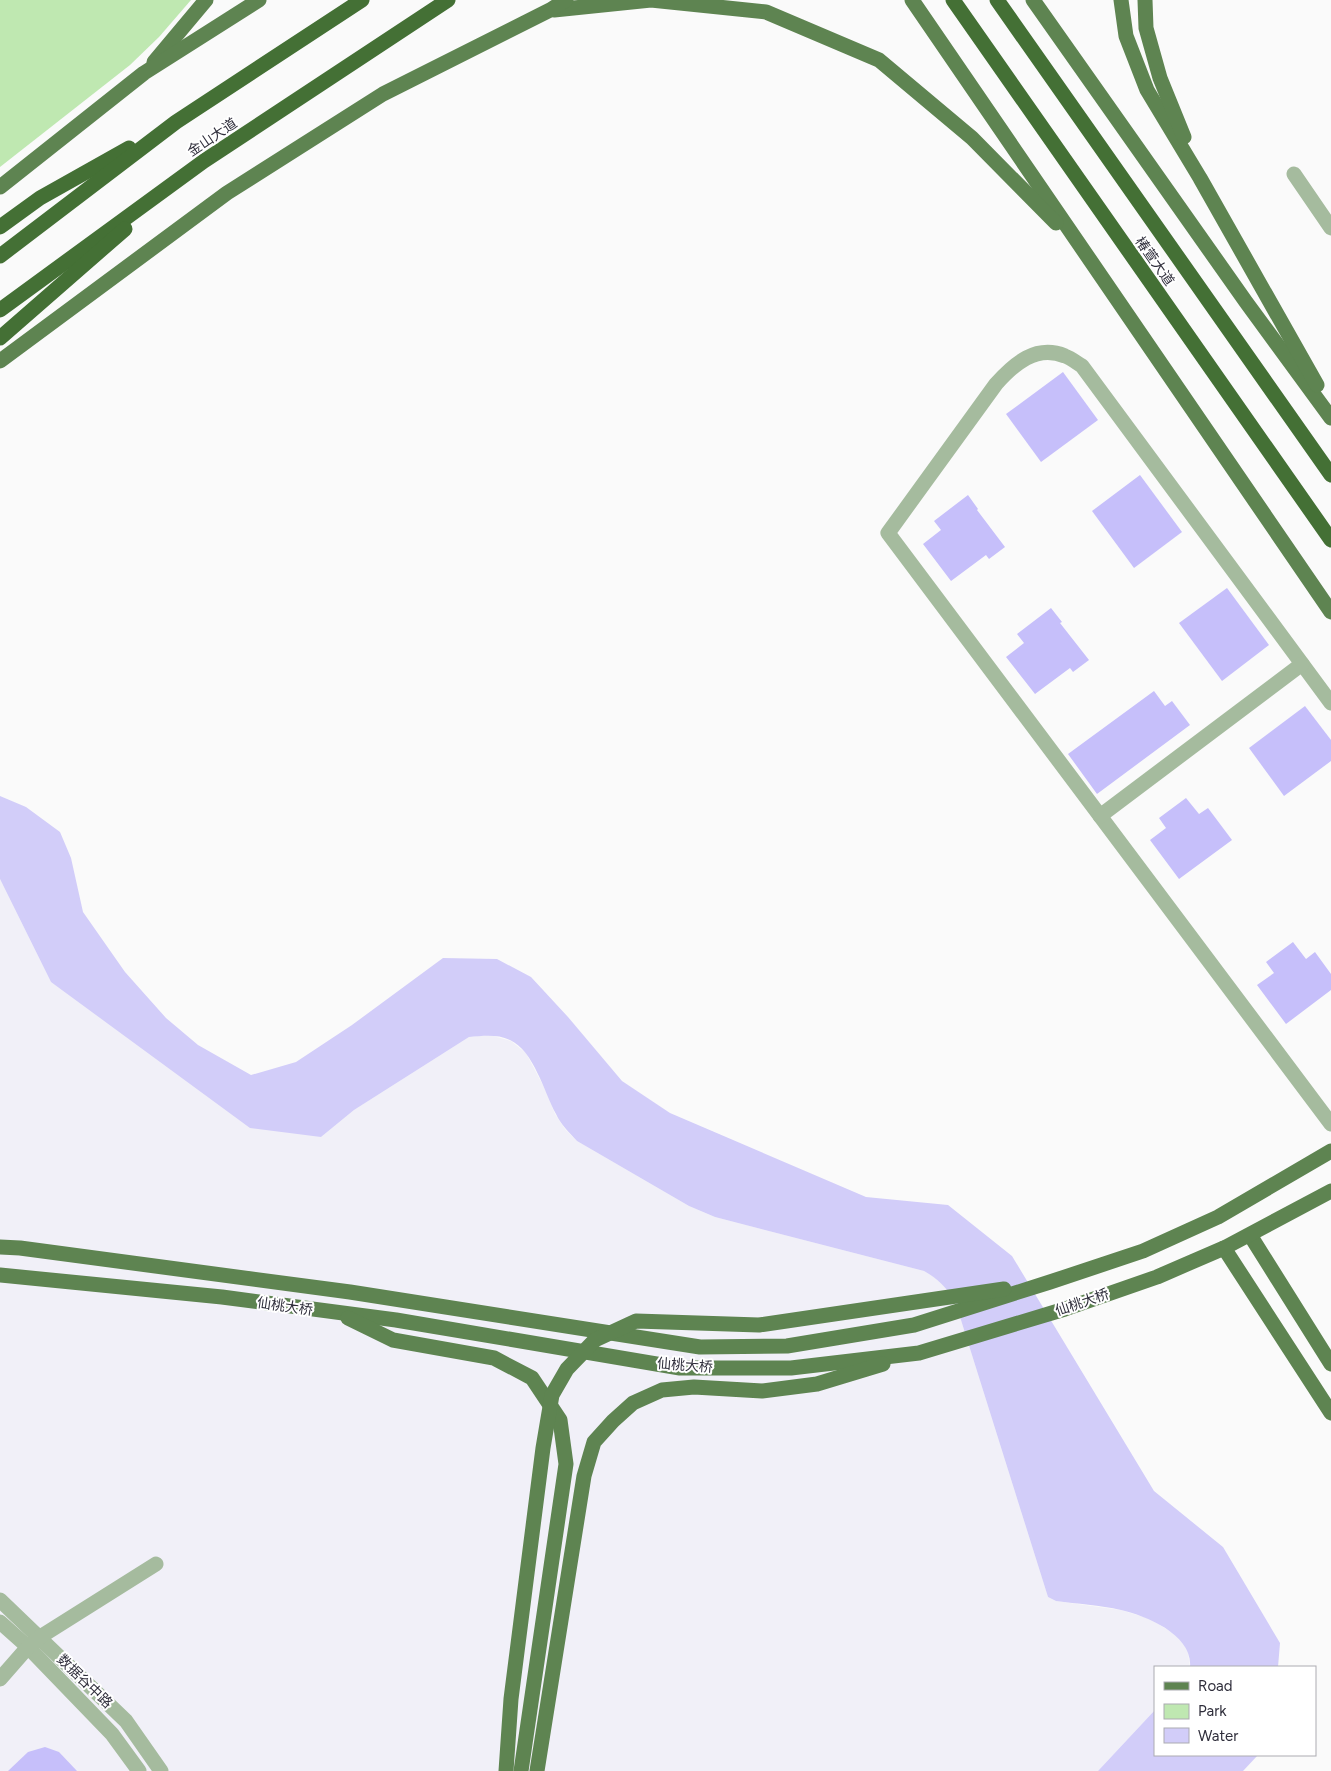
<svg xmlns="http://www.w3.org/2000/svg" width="1331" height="1771" font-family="Figtree,'Noto Sans SC',sans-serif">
  <rect width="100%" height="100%" fill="#fafafa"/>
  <polygon fill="#f1f0f8" points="0,879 51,982 321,1137 354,1110 469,1037 490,1035 511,1041 526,1053 546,1091 555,1114 565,1129 577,1141 689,1206 715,1217 924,1271 937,1279 947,1288 955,1301 1048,1597 1056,1601 1121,1610 1150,1619 1176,1635 1184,1644 1188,1653 1190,1667 1155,1667 1155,1710 1098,1771 0,1771"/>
  <polygon fill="#bfe8b1" points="0,0 191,0 159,37 130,65 0,167"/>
  <g fill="#d2cdf9">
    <path d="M 0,796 L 26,807 L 60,832 L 71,858 L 83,912 L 125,972 L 166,1018 L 198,1045 L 251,1075 L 296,1062 L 352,1025 L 443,958 L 497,959 L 531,977 L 568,1017 L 622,1081 L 670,1113 L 866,1197 L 948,1205 L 1012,1256 L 1154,1491 L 1223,1547 L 1280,1643 L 1278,1667 L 1190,1667 C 1193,1635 1147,1616 1121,1610 C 1100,1605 1077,1604 1056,1601 L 1048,1597 L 955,1301 C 946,1287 938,1279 924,1271 L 715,1217 L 689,1206 L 577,1141 C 569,1132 561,1125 556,1114 C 544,1092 534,1051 510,1040 C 497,1034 483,1036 469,1037 L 354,1110 L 321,1137 L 250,1128 L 51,982 L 0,879 Z"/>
    <polygon points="1155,1710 1155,1755 1258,1755 1243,1771 1098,1771"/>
  </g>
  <g fill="#c6bffa">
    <polygon points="1063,372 1098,420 1041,462 1006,414"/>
    <polygon points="1140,475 1182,532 1134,568 1092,511"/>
    <polygon points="968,495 978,509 977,510 1005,547 989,559 986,555 951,581 923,544 941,530 934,521"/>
    <polygon points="1227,588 1269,645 1222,681 1179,623"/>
    <polygon points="1051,608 1062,622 1060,623 1089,660 1073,672 1070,668 1035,694 1006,657 1024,643 1017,634"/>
    <polygon points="1154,691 1165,706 1172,701 1190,725 1097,794 1068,754"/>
    <polygon points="1305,706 1331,740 1331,761 1284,796 1249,748"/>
    <polygon points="1186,798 1199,814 1208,808 1232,840 1179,879 1150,840 1166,828 1159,818"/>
    <polygon points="1293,942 1306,959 1315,952 1331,974 1331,990 1286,1024 1257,985 1274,973 1266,962"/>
    <polygon points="45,1747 59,1752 77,1771 8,1771 28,1752"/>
  </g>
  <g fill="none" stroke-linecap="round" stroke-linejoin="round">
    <g stroke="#a5bb9e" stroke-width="15">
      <polyline points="1294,174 1331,228"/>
      <path d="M 1331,703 L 1082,366 C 1077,363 1071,358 1065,356 C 1036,344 1014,364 996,384 L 888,533 L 1331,1124"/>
      <polyline points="1100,816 1302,664"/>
      <polyline points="0,1600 126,1721 161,1771"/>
      <polyline points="0,1622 28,1647 112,1734 139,1771"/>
      <polyline points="0,1679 28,1647 40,1637 156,1564"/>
    </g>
    <g stroke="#5e8451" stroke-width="15">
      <polyline points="912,0 1331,612"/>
      <polyline points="1033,0 1246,302 1331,418"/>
      <polyline points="1121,0 1126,36 1147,90 1200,178 1317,385"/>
      <polyline points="1145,0 1146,28 1160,78 1184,137"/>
      <polyline points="554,10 651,0 766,12 879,60 972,138 1056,223"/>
      <polyline points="154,62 206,0"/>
      <polyline points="0,187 144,73 259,0"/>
      <polyline points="0,361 227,193 383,94 550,10 566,0"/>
      <polyline points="1250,1235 1331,1364"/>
      <polyline points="0,1247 20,1248 350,1292 700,1347 787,1346 914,1325 1050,1282 1143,1251 1218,1217 1331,1151"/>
      <polyline points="1224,1248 1331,1413"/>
      <polyline points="0,1275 222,1297 396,1320 680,1368 791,1368 919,1353 1065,1309 1157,1277 1224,1248 1331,1191"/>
      <polyline points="348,1318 393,1340 494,1358 532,1378 560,1420 566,1464 521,1771"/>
      <polyline points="506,1771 511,1699 543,1448 552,1395 567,1369 595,1340 636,1321 759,1325 1004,1289"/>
      <polyline points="537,1771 584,1476 594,1442 613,1421 633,1403 662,1390 694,1387 762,1391 817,1384 883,1364"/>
    </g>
    <g stroke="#447035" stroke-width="15">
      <polyline points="953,0 1331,540"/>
      <polyline points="997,0 1331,475"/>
      <polyline points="0,227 40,198 129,148"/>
      <polyline points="0,256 176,122 362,0"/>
      <polyline points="0,310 204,161 448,0"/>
      <polyline points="0,338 125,229"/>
    </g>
  </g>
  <g text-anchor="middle" stroke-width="4" stroke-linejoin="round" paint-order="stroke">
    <g font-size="14" fill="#2f2e3b" stroke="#fff">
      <text transform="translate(212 137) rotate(-34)" y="5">金山大道</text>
      <text transform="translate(1155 261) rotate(55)" y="5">椿萱大道</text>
      <text transform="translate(1082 1302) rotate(-19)" y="5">仙桃大桥</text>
      <text transform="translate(285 1306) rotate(8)" y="5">仙桃大桥</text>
      <text transform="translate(685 1365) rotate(4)" y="5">仙桃大桥</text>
      <text transform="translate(85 1681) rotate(44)" y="5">数据谷中路</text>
    </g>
  </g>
  <rect x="1154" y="1666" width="162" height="90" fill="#ffffff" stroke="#acabb1"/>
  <rect x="1164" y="1682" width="25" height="8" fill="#5e8451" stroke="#acabb1"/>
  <text x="1198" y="1691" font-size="15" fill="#2f2e3b">Road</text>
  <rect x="1164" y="1704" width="25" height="15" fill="#bfe8b1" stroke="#acabb1"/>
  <text x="1198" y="1716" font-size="15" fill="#2f2e3b">Park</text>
  <rect x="1164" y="1728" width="25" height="15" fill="#d2cdf9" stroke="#acabb1"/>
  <text x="1198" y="1741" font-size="15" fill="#2f2e3b">Water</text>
</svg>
